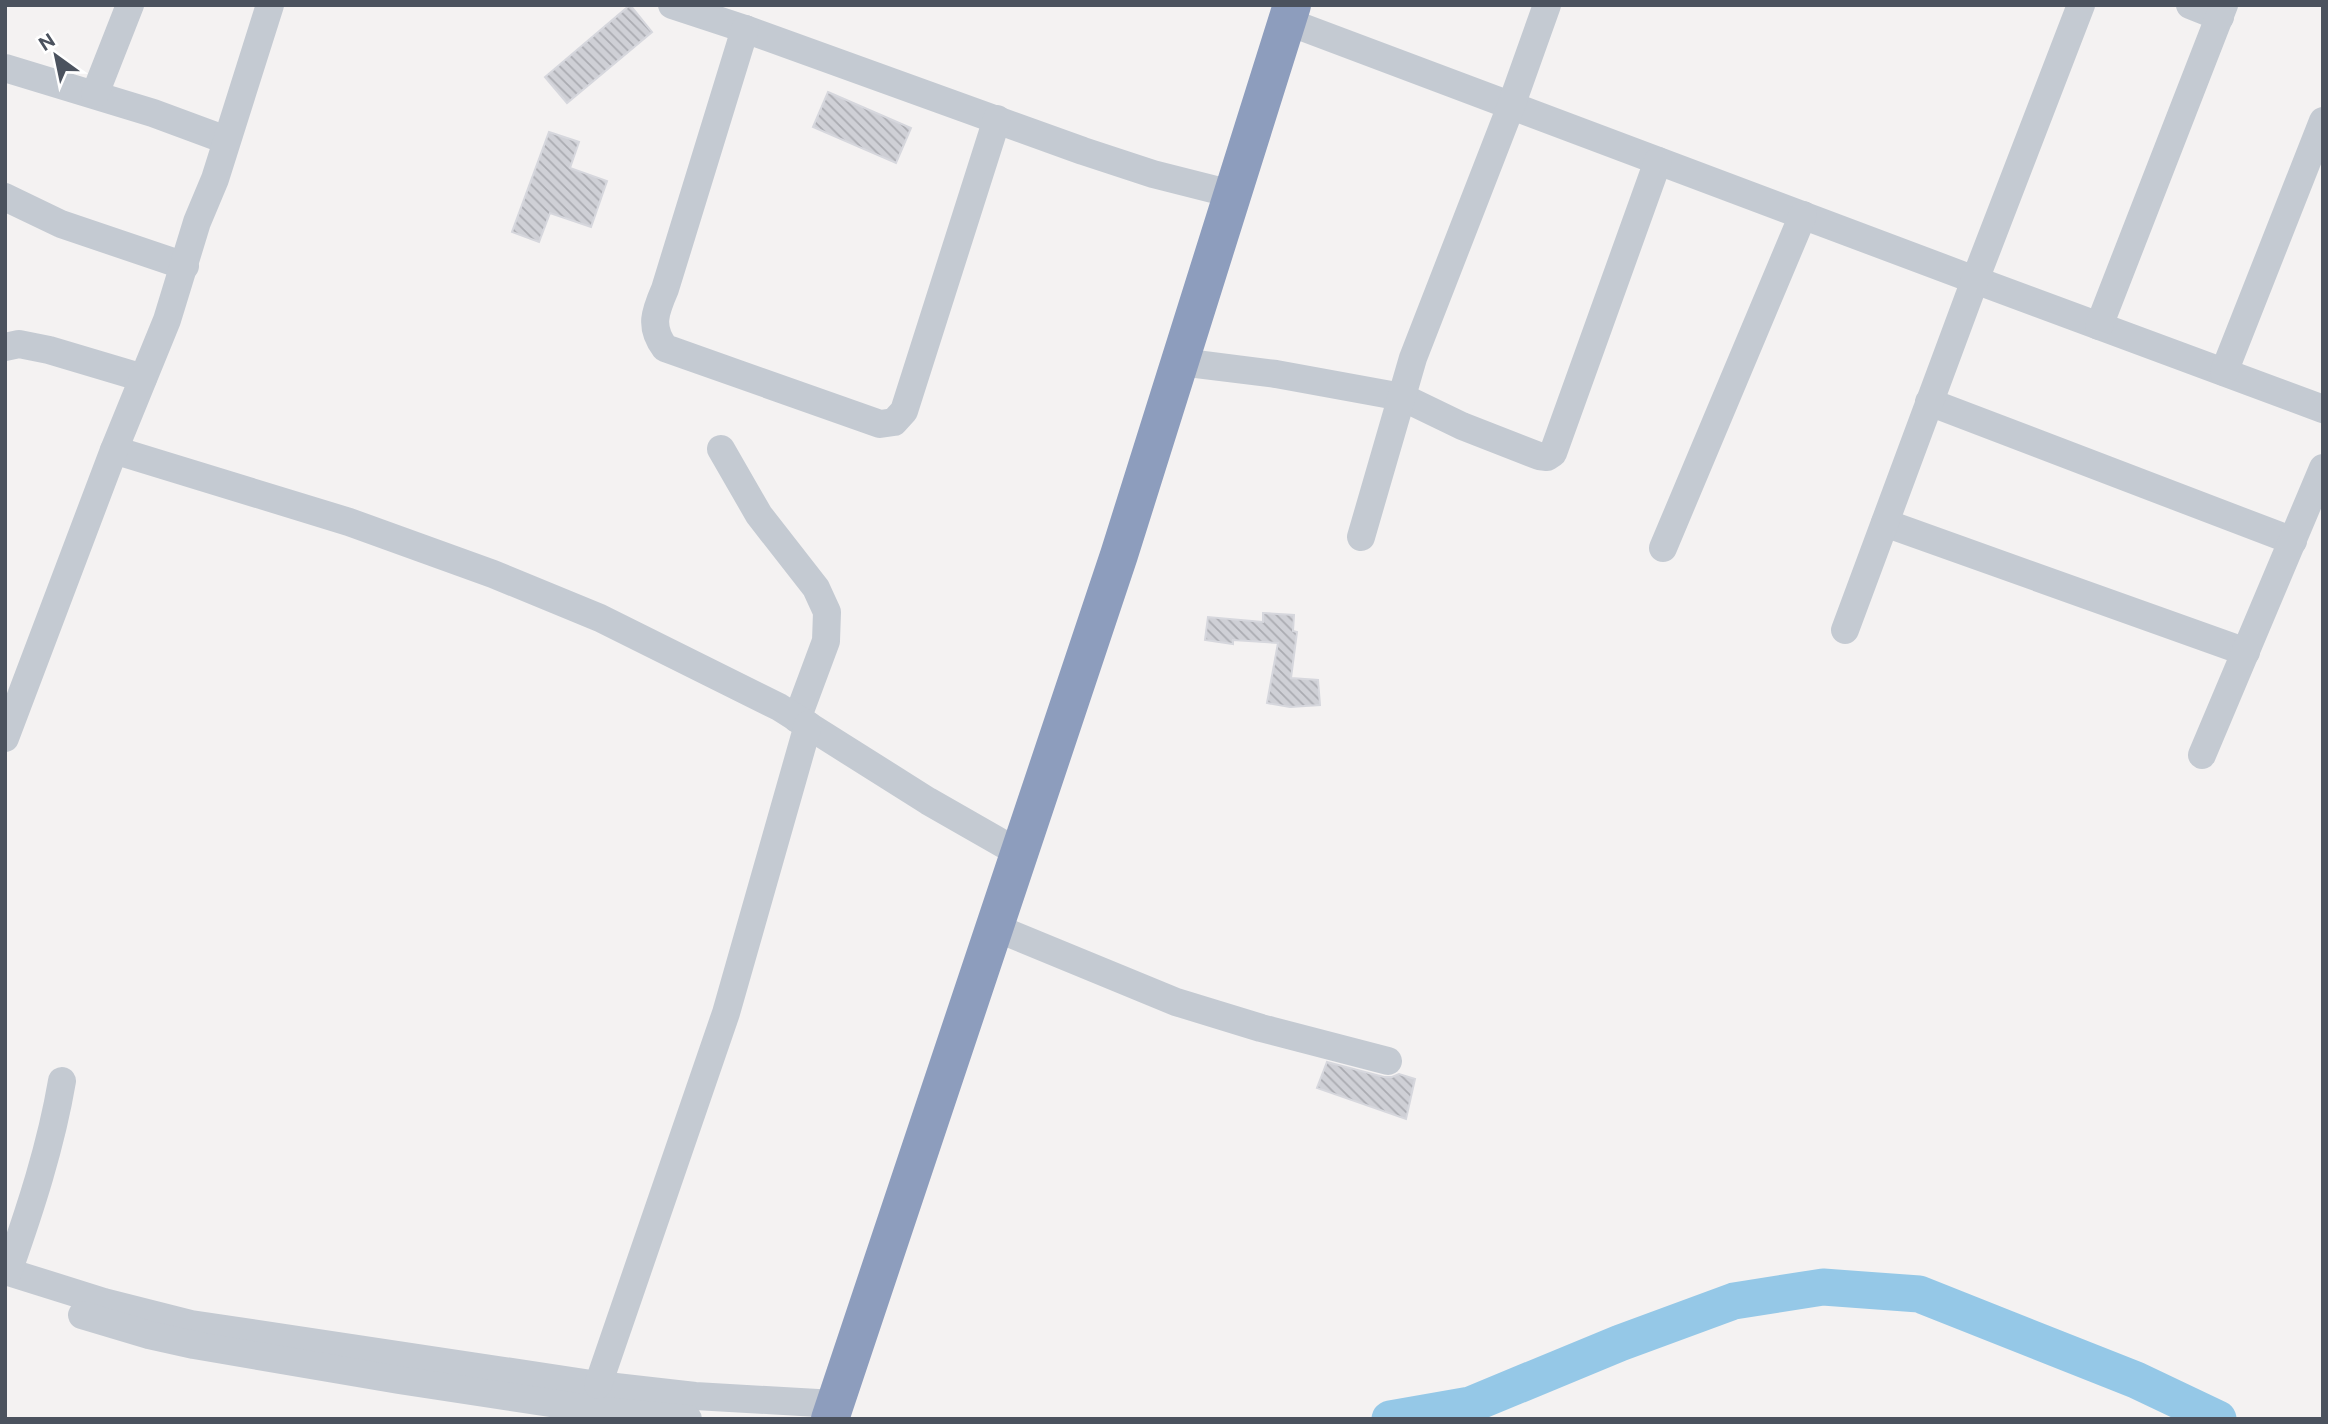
<svg xmlns="http://www.w3.org/2000/svg" width="2328" height="1424" font-family="'Public Sans',sans-serif">
  <defs>
    <pattern id="building-back-hatch" width="6" height="6" patternUnits="userSpaceOnUse" patternTransform="scale(1.75)"><rect width="6" height="6" fill="#cfd0d6"/><path d="M-1 5l2 2M0 0l6 6M5-1l2 2" fill="none" stroke="#aaabb1"/></pattern>
  </defs>
  <rect width="100%" height="100%" fill="#f4f2f2"/>
  <g fill="none" stroke-linecap="round" stroke-linejoin="round">
    <polyline stroke="#95c8e7" stroke-width="37" points="1390,1419 1470,1405 1620,1343 1734,1301 1823,1287 1919,1294 2136,1380 2218,1419"/>
  </g>
  <g fill="url(#building-back-hatch)" stroke="#d6d7dd" stroke-width="2">
    <polygon points="630,5 652,32 567,103 545,77"/>
    <polygon points="828,92 911,128 896,163 813,127"/>
    <polygon points="549,132 579,142 570,168 607,181 591,227 550,213 539,242 512,232"/>
    <polygon points="1263,613 1294,615 1293,631 1297,632 1291,678 1318,680 1320,705 1290,707 1267,703 1278,643 1233,640 1233,644 1205,640 1208,617 1263,622"/>
    <polygon points="1327,1062 1384,1077 1392,1077 1399,1074 1415,1079 1406,1119 1317,1088"/>
  </g>
  <g fill="none" stroke-linecap="round" stroke-linejoin="round">
    <g stroke="#c4cad2" stroke-width="28">
      <polyline points="672,5 745,29 1083,151 1153,174 1232,194"/>
      <polyline points="2190,5 2220,17"/>
      <polyline points="1286,21 1975,280 2323,409"/>
      <path d="M 745,29 L 665,289 C 655,312 649,327 665,348 L 880,424 L 894,422 L 904,411 L 997,119"/>
      <polyline points="5,68 153,113 226,140"/>
      <polyline points="95,94 130,5"/>
      <polyline points="5,197 61,224 185,266"/>
      <polyline points="2099,326 2224,5"/>
      <polyline points="5,347 19,344 49,350 143,378"/>
      <polyline points="1180,362 1276,374 1402,397 1462,426 1539,456 1547,457 1553,453 1658,161"/>
      <polyline points="2224,372 2323,121"/>
      <polyline points="1929,402 2293,541"/>
      <polyline points="721,449 759,515 816,588 827,612 826,641 797,719"/>
      <polyline points="114,450 349,522 493,574 600,618 779,707 928,801 1019,853"/>
      <polyline points="1885,523 2246,652"/>
      <polyline points="1361,537 1413,358 1511,106 1547,5"/>
      <polyline points="1663,548 1803,215"/>
      <polyline points="1845,630 1975,280 2081,5"/>
      <polyline points="5,738 114,450 167,320 197,222 215,179 270,5"/>
      <polyline points="2202,755 2323,468"/>
      <polyline points="994,927 1176,1002 1261,1028 1388,1061"/>
      <polyline points="5,1271 104,1302 191,1324 598,1385 695,1396 835,1404"/>
      <path d="M 8,1272 C 30,1210 51,1146 62,1081"/>
      <polyline points="82,1315 149,1335 194,1345 399,1380 604,1411 688,1419"/>
      <polyline points="598,1385 726,1013 808,725"/>
    </g>
    <polyline stroke="#8d9dbd" stroke-width="38" points="830,1419 1119,555 1292,5"/>
  </g>
  <rect width="2328" height="1424" fill="none" stroke="#4b525e" stroke-width="14"/>
  <g transform="translate(56 56) rotate(327)" stroke="#ffffff" stroke-width="5" paint-order="stroke">
  <path d="M0-5L12 26L0 18L-12 26Z" fill="#4b525e"/>
  <text y="-10" font-size="19" font-weight="bold" text-anchor="middle" fill="#4b525e">N</text>
  </g>
</svg>
